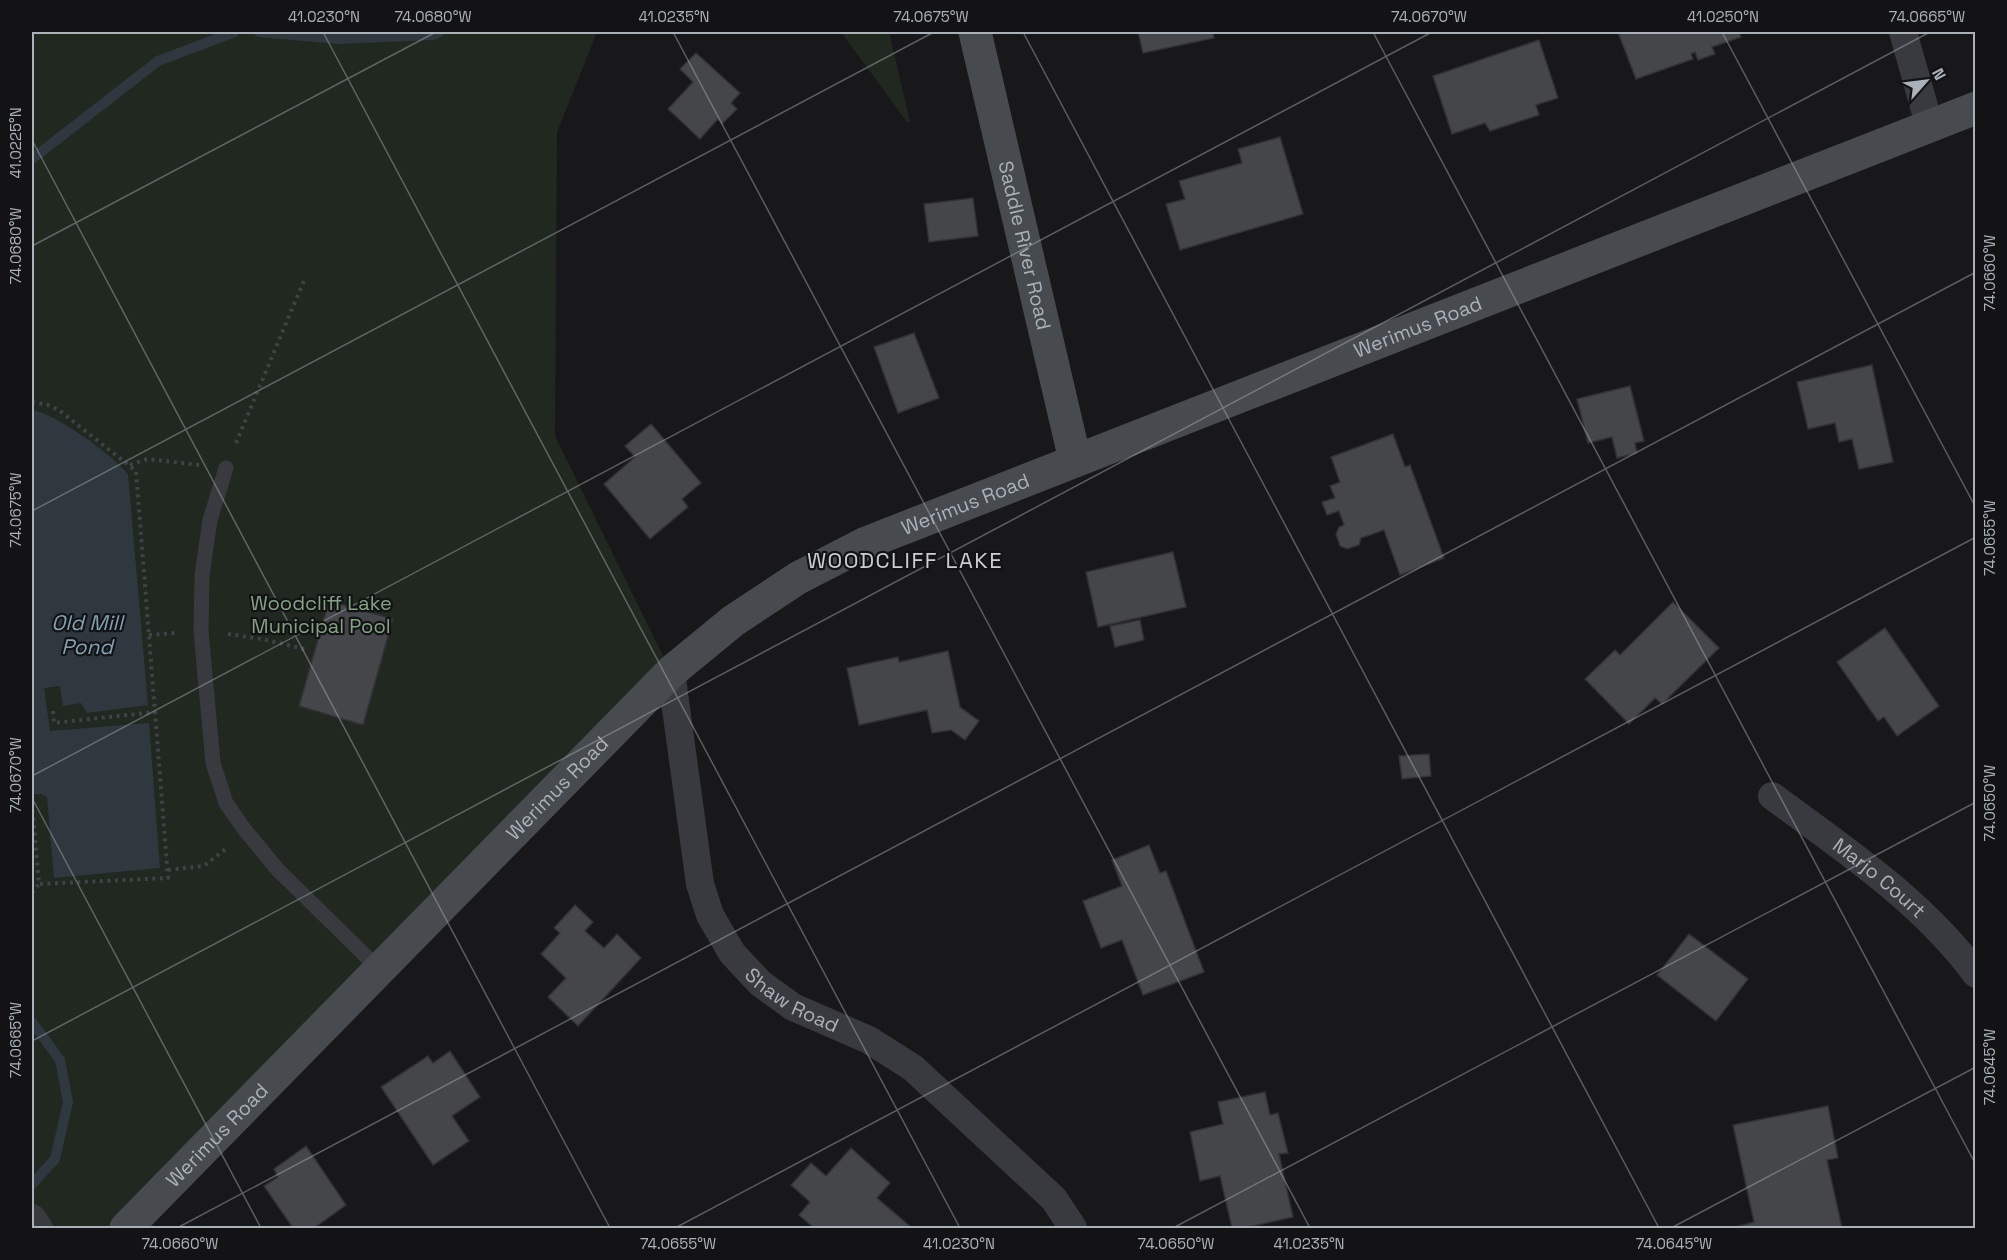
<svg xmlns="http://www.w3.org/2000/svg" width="2007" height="1260" font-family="'Space Grotesk',sans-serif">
  <rect width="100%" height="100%" fill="#18181a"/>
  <g fill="#202820">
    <polygon points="32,32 597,32 557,132 555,436 671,672 126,1228 32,1228"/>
    <polygon points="841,32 889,32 910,122 907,122"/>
  </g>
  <path fill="#2e383e" d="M 32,410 C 56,414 113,455 128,474 L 148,705 L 87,713 L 81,703 L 63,706 L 60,686 L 44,688 L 50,731 L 149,723 L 160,868 L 54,878 L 47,797 L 41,794 L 32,794 Z"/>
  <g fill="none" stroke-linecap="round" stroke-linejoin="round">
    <g stroke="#2e383e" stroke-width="10">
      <polyline points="259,32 338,39 433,35 439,32"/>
      <polyline points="32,159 158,61 235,32"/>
      <polyline points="32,1022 60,1060 68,1102 55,1159 32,1184"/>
    </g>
  </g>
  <g fill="#44464a" stroke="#323236" stroke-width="1.5">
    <polygon points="1138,32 1213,32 1214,38 1143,53"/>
    <polygon points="1618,32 1739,32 1741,37 1712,47 1715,54 1698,60 1695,52 1691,54 1693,59 1636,79"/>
    <polygon points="1539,40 1558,98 1536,105 1539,115 1490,131 1485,123 1452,134 1433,76"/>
    <polygon points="696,53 740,93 731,103 737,109 722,124 718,119 700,139 668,109 693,82 680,69"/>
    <polygon points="1280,137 1303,214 1180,250 1166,204 1185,199 1179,181 1242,163 1238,149"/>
    <polygon points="973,198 978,236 929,242 924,204"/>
    <polygon points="914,333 939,398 898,413 874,347"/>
    <polygon points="1872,365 1893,462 1859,469 1852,439 1839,442 1835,423 1808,429 1797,382"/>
    <polygon points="1630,386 1644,441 1635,443 1637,453 1617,458 1612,437 1588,443 1577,399"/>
    <polygon points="651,424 701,483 682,499 688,507 650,539 604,484 635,457 625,446"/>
    <polygon points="1393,434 1405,467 1410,465 1444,558 1400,575 1384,530 1361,538 1359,545 1347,549 1340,546 1336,534 1339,527 1344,525 1339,511 1327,515 1322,502 1335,498 1330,486 1340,482 1331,457"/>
    <polygon points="1173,552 1186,607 1098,627 1086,572"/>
    <polygon points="329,601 393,619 363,725 299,706"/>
    <polygon points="1673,602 1719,648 1662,704 1655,698 1629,724 1585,679 1615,650 1620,655"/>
    <polygon points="1140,620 1144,640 1115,647 1110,626"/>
    <polygon points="1885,628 1939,706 1897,736 1884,717 1878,721 1837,662"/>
    <polygon points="948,651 960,707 979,721 965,740 951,730 932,733 927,710 859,725 847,668 898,657 899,662"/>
    <polygon points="1429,754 1431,776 1402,779 1399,756"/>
    <polygon points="1149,845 1160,873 1166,871 1204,972 1143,995 1122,940 1101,948 1083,901 1122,886 1112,860"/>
    <polygon points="575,905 593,922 585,931 604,948 617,934 641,958 578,1026 548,997 566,978 541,954 560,933 554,928"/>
    <polygon points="1689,934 1748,979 1716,1021 1657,975"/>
    <polygon points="450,1051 480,1097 452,1116 469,1141 433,1165 381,1087 428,1056 433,1063"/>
    <polygon points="1265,1092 1270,1115 1278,1113 1288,1153 1279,1154 1293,1217 1244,1228 1232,1228 1220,1176 1200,1181 1190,1132 1223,1124 1218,1102"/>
    <polygon points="1828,1106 1838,1158 1827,1160 1842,1228 1732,1228 1754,1222 1733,1125"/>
    <polygon points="306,1146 346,1205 314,1228 293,1228 264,1186 278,1177 274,1169"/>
    <polygon points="851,1148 890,1183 877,1198 912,1228 814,1228 799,1215 810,1202 791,1185 811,1163 826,1176"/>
  </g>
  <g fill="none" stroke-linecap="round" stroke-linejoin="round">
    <g stroke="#3f4246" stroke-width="4" stroke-dasharray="3 4.5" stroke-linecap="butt">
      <polyline points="32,402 48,405 60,411 136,471 168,878 39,884 32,803"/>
      <polyline points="236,443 305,278"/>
      <polyline points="130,465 147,459 200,465"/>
      <polyline points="228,634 262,639 308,650"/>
      <polyline points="149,635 175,633"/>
      <polyline points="53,711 54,723 155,712"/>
      <polyline points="168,870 204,866 227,848"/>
      <polyline points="32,893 39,884"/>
    </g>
    <polyline stroke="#393a3f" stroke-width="15" points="226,468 210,520 202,575 201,631 213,763 226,803 244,829 278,870 379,969"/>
    <g stroke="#393a3f" stroke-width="28">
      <polyline points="1903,32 1929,124"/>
      <path id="s1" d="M 671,672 L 700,884 L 710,915 L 732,953 L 760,983 L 793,1007 L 869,1040 L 913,1068 L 1054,1199 L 1073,1228"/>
      <path id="s2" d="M 1772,796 C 1844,849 1922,901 1976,974"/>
      <polyline points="32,1218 39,1228"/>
    </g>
    <g stroke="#474a4f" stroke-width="33">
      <path id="s3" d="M 975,32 L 1075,460"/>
      <path id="s4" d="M 126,1228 L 671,672 L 733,621 L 798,578 L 866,543 L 1976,108"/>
    </g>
  </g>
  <path fill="none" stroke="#aab1b9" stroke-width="1.5" stroke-opacity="0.45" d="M 323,32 L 960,1228M 673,32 L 1310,1228M 1023,32 L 1659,1228M 1373,32 L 1976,1165M 1722,32 L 1976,508M 32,140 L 610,1228M 32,246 L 436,32M 32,511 L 934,32M 32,776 L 1432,32M 32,798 L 261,1228M 32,1041 L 1930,32M 177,1228 L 1976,272M 675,1228 L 1976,537M 1173,1228 L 1976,802M 1671,1228 L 1976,1067"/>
  <g text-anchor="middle" stroke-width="4.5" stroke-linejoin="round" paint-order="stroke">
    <g font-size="20" fill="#aab1b9" stroke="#131315">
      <text dy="7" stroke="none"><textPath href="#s3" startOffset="219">Saddle River Road</textPath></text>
      <text dy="7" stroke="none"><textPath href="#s4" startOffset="1606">Werimus Road</textPath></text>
      <text dy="7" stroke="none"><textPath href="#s4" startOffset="1120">Werimus Road</textPath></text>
      <text dy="7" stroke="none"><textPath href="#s4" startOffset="616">Werimus Road</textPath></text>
      <text dy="7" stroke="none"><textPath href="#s2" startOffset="135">Marjo Court</textPath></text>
      <text dy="7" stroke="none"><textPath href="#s1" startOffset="368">Shaw Road</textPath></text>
      <text dy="7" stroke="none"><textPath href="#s4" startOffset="130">Werimus Road</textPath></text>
    </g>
    <g font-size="20" fill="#83a482" stroke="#131315">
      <text x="321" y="610">Woodcliff Lake<tspan x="321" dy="23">Municipal Pool</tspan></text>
    </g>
    <g font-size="21" font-style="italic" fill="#82a2b3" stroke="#131315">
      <text x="87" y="630">Old Mill<tspan x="87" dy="24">Pond</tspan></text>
    </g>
    <g font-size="22" letter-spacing="1.5" fill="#cbcfd5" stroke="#131315">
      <text x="905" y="568">WOODCLIFF LAKE</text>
    </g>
  </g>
  <rect width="2007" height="1260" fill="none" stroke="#131315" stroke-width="66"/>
  <g transform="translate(1926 81) rotate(62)" stroke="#131315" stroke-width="4.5" paint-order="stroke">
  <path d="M0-4.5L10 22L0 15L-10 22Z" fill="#aab1b9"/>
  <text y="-9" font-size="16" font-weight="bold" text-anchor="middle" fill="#aab1b9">N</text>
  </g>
  <rect x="33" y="33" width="1941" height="1194" fill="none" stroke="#aab1b9" stroke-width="2"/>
  <g font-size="15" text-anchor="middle" fill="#aab1b9">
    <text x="324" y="22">41.0230°N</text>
    <text x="433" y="22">74.0680°W</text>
    <text x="674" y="22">41.0235°N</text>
    <text x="931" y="22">74.0675°W</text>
    <text x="1429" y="22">74.0670°W</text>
    <text x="1723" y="22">41.0250°N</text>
    <text x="1927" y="22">74.0665°W</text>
    <text transform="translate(16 143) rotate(-90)" y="5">41.0225°N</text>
    <text transform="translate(16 246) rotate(-90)" y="5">74.0680°W</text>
    <text transform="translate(1990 273) rotate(-90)" y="5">74.0660°W</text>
    <text transform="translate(16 510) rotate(-90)" y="5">74.0675°W</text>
    <text transform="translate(1990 538) rotate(-90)" y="5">74.0655°W</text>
    <text transform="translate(16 775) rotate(-90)" y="5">74.0670°W</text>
    <text transform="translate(1990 803) rotate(-90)" y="5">74.0650°W</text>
    <text transform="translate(16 1040) rotate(-90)" y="5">74.0665°W</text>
    <text transform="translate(1990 1067) rotate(-90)" y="5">74.0645°W</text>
    <text x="180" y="1249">74.0660°W</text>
    <text x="678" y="1249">74.0655°W</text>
    <text x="959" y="1249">41.0230°N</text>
    <text x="1176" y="1249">74.0650°W</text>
    <text x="1309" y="1249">41.0235°N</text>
    <text x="1674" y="1249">74.0645°W</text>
  </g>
</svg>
